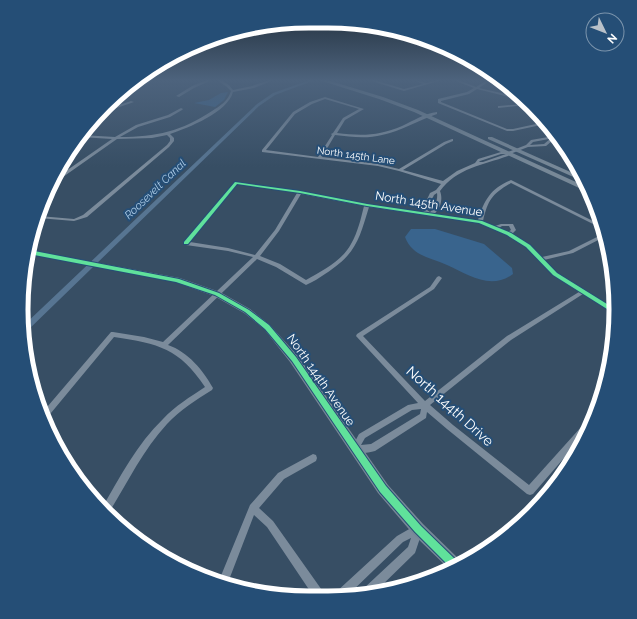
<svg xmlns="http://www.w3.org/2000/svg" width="637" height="619" font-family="Raleway,sans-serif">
  <rect width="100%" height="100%" fill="#374e64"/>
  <g fill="#39648d">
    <polygon points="228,92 224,100 215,107 194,103 209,100 221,93"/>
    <path d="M 411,229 L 435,229 L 484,244 L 512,268 L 513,274 C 490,291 468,274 447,265 C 430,257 413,257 405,237 Z"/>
  </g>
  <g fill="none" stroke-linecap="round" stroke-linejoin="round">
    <polygon fill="#577592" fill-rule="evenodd" points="310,80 315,80 275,95 259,106 25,333 22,333 22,327 257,104 273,93"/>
    <g fill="#7b8b9b" fill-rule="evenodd">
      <polygon points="151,80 155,80 135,90 133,89"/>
      <polygon points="207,80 212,80 194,88 179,97 176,96 192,86"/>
      <path d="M 221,80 L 229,85 L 233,90 L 252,86 L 269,80 L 274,80 L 254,88 L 233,92 C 228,112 188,128 170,134 L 174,138 L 174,141 L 169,147 L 87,217 L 74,221 L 38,218 L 39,216 L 74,219 L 83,215 L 167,145 L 170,141 L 170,138 L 167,135 L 152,138 L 117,139 L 53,184 L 51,184 L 53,180 L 112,139 L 80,137 L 81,135 L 115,137 L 136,125 L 168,115 L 181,108 L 183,109 L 182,110 L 170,117 L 138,127 L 120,137 C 156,137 182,131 212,111 C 220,106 228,101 231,91 L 227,87 L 217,80 Z"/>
      <path d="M 368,80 L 374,80 L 404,89 L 423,84 L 413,80 C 418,80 423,83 427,83 C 432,82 437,80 442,80 L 404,91 Z"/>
      <polygon points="458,80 476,87 487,80 491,80 479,88 519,97 528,103 533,109 531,109 526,105 498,108 498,106 499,106 524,104 517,99 477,89 469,94 441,101 441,102 507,129 513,129 545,122 547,124 545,124 553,131 551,131 541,125 513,131 507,131 438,103 438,99 467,92 474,88 453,80"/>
      <path d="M 325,97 L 364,109 L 345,120 L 337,133 C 361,136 379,136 402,126 C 413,121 425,113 437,112 L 437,114 C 419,120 401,131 382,135 C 367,139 351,137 335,135 L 322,157 L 378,164 L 399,169 L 444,142 L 452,139 L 453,139 L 453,141 L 446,144 L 403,170 L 443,181 L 457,171 L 475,163 L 478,159 L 501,152 L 508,152 L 526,145 L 531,140 L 554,136 L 554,138 L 533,142 L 530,145 L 544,144 L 550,139 L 558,137 L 560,139 L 552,141 L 546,146 L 528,147 L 510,154 L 508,156 C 483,165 457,168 440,191 C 443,198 441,209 434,214 L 478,220 C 484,200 491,188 511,180 L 603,226 L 604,229 L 603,229 L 511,183 C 492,194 488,200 483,221 L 495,226 L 501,224 L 513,224 L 516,230 L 512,234 L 530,245 L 542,257 L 569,251 L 605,233 L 606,236 L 573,253 L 544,260 L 557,273 L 615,309 L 615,314 L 583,294 L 511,340 L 430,405 L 453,425 L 529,485 L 591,416 L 595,415 L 588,430 L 533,494 L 530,495 L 527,494 L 447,429 L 427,412 L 426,418 L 375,451 C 369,453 358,454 352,452 L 351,449 L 359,434 L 408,405 L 418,403 L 356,336 L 357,334 L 430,287 L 437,277 L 439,276 L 442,278 L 434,289 L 363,336 L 425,401 L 507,336 L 579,292 L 553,275 L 526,247 L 507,235 L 479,223 L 369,207 C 359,240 356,254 325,274 C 319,278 313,282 306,285 L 276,267 L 257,259 L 168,345 C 188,352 203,370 213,388 L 212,390 C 196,400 180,410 167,424 C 142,451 127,484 108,514 L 102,508 C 120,477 137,444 163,419 C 175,406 190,397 205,387 C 179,348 159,344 114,337 L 46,419 L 44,420 L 42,413 L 111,332 L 113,332 L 144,337 L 163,342 L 253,257 L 228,251 L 186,245 L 183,243 L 235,182 L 300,191 L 367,204 L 424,212 L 422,210 L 430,193 L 436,190 L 441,184 L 399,171 L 378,166 L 262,152 L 262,150 L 293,112 L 310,102 ZM 325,99 L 359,109 L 343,118 L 333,133 L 331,134 L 332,135 L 318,157 L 266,150 L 295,114 L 312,104 ZM 501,154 L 506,154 L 483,162 L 479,162 L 480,161 ZM 237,184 L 297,193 L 275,230 L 255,255 L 228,248 L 190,242 ZM 437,193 C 438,199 435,209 430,212 L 427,210 L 434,195 ZM 301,194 L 364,206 C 361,218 358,232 351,244 C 342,261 322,271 306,280 L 280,264 L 260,256 L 279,231 ZM 502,226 L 509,226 L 511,230 L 508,232 L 499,228 ZM 421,409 L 420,414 L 371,444 L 361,445 L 365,438 L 412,410 Z"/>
      <polygon points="131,101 134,102 99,114 101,111"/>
      <polygon points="568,153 572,159 570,159 566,156"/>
      <polygon points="313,454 316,455 317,458 316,461 284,479 259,508 273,521 324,593 325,597 314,597 267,527 254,515 227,585 218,583 250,505 278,473"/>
      <polygon points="418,524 421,526 423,529 415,553 374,593 361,595 361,594 362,590 408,547 411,538 403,542 346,597 334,597 335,593 397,536"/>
    </g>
    <g fill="#778897" fill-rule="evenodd">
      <polygon points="327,80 383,97 418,110 589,188 590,193 414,112 379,99 319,80"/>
      <polygon points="488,137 492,137 584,178 587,183 488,139"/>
      <polygon points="29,250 180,278 220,292 250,309 270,325 298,356 388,485 423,524 463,563 450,570 413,534 378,493 290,362 264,329 244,313 214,296 175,282 29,254"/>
    </g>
    <defs>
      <g id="cycleway">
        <polygon points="235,182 300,191 367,204 482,221 511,233 530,245 557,273 615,309 615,314 553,275 526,247 507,235 479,223 367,206 300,193 237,184 188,244 184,244 184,242"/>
        <polygon points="29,250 179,279 219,293 249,310 269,325 296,357 386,486 421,526 461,565 452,569 415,532 380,492 292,361 265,329 245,312 215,295 176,282 29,254"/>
      </g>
    </defs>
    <use href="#cycleway" stroke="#254e76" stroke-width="2"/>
    <use href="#cycleway" fill="#60e19b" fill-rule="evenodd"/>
  </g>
  <linearGradient id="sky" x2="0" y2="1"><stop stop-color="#1e2b37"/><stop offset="0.48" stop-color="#4d637d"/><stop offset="1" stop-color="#4d637d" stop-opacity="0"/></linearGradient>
  <rect width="637" height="167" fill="url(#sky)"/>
  <g text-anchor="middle" stroke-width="4" stroke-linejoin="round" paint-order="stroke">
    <g font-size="10" fill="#fff" stroke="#254e76">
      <text transform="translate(356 155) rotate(8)" y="4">North 145th Lane</text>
    </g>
    <g font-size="11" font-style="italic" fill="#b0cfea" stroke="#254e76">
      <text transform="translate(155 189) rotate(-44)" y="4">Roosevelt Canal</text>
    </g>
    <g font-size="12" fill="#fff" stroke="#254e76">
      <text transform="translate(429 204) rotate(9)" y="4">North 145th Avenue</text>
      <text transform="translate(321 380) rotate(55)" y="4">North 144th Avenue</text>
    </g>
    <g font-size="14" fill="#fff" stroke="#254e76">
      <text transform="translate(450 406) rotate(42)" y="5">North 144th Drive</text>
    </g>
  </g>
  <path d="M0 0H637V619H0ZM309 28H328A281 281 0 0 1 609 309V310A281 281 0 0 1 328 591H309A281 281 0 0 1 28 310V309A281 281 0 0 1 309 28Z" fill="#254e76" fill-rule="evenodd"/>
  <path fill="none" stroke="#fff" stroke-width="5" d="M309 28H328A281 281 0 0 1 609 309V310A281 281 0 0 1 328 591H309A281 281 0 0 1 28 310V309A281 281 0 0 1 309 28Z"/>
  <g transform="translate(605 32) rotate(133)"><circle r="19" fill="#254e76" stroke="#7c95ad"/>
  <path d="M0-3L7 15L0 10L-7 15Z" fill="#b9c1c9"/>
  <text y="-6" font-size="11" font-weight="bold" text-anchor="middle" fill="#ffffff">N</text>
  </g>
</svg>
